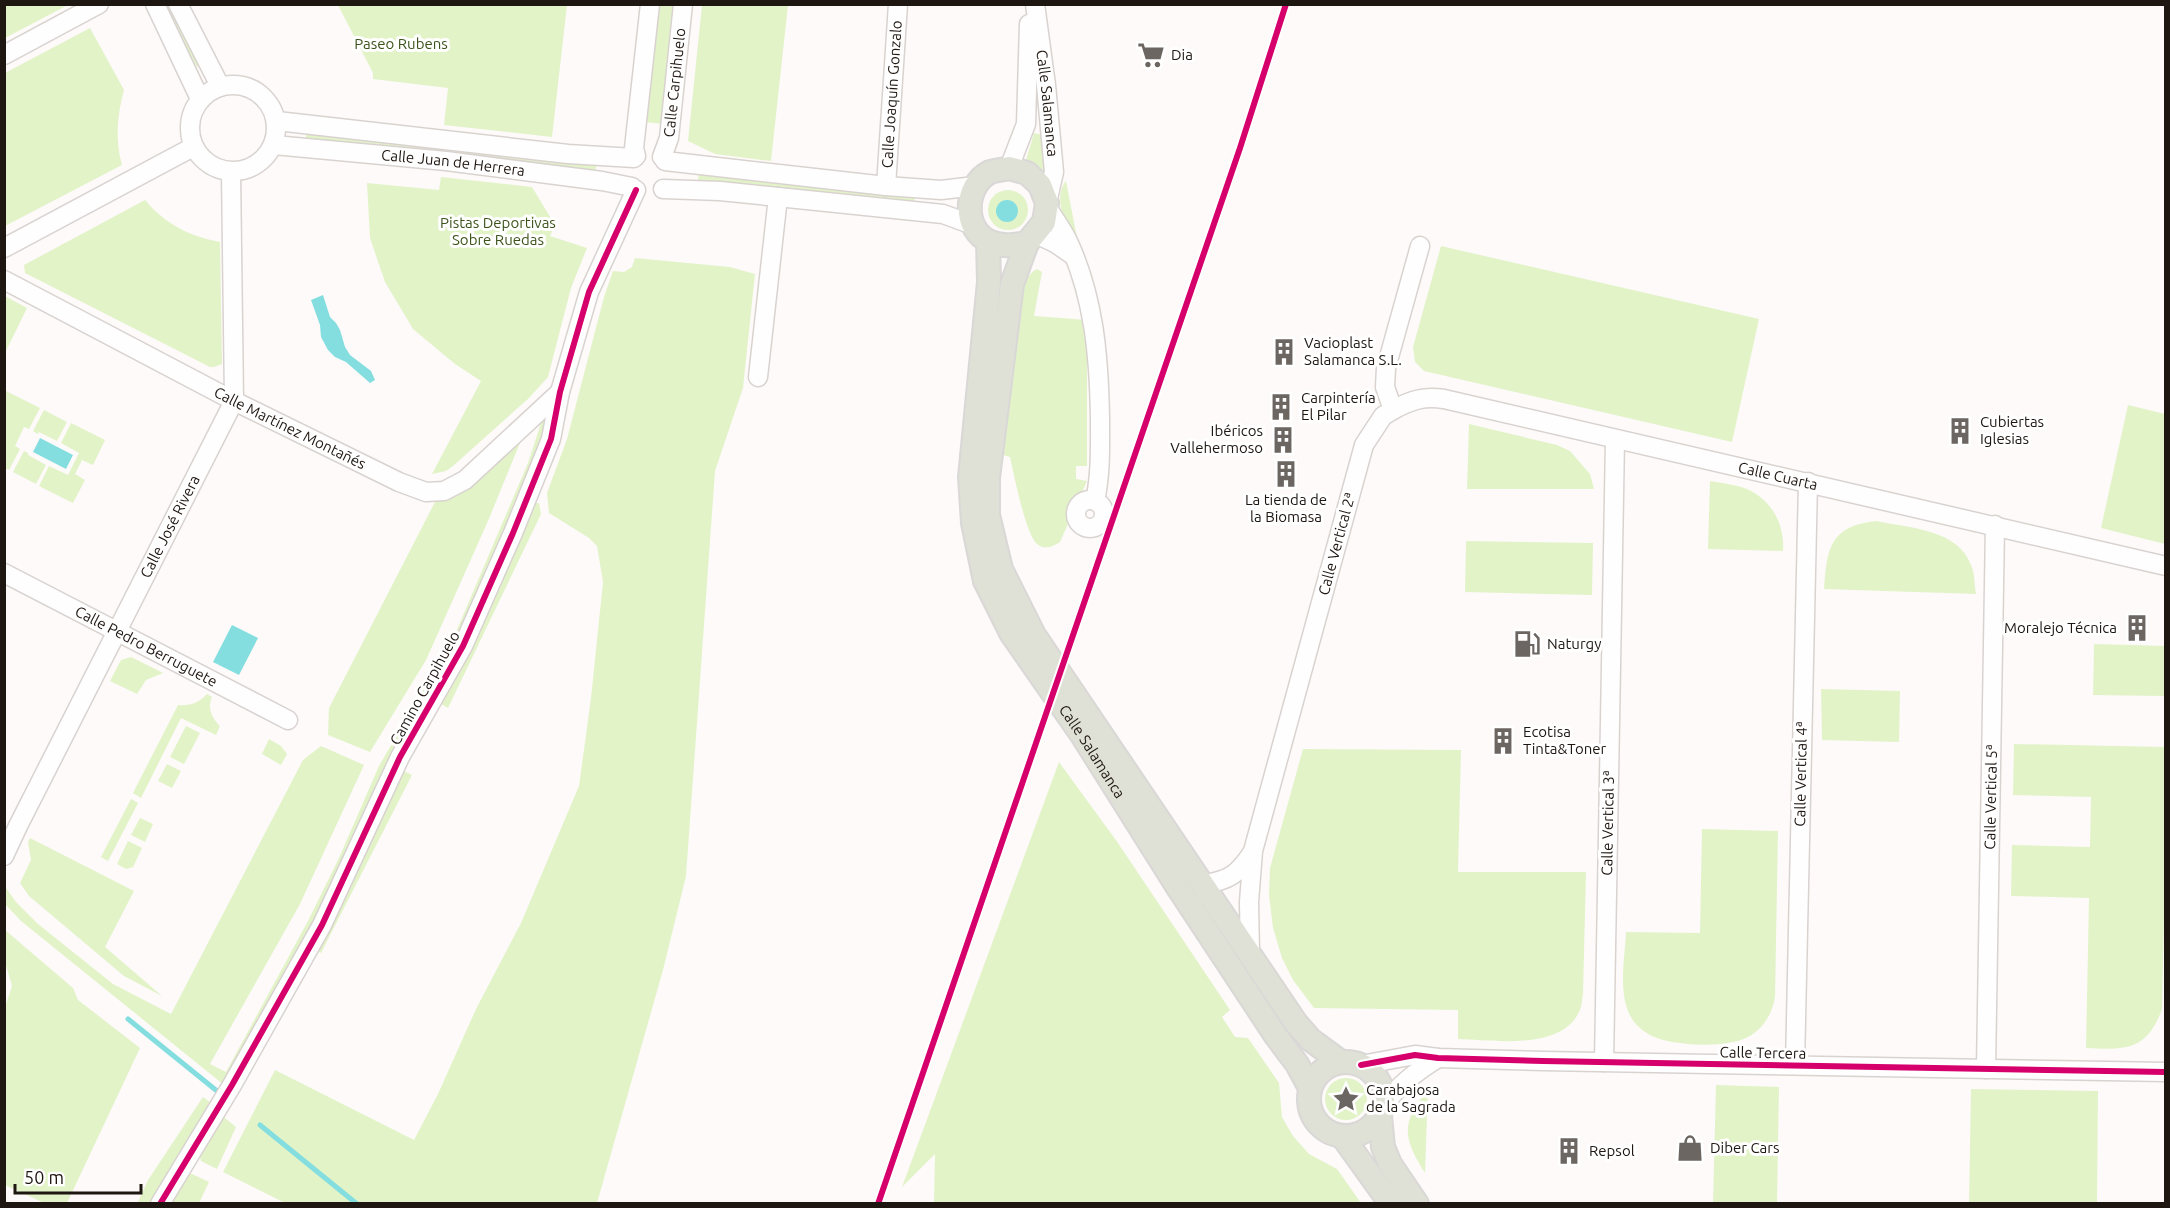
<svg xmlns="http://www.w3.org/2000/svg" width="2170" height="1208" font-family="Ubuntu,sans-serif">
  <rect width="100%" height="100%" fill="#fdfaf9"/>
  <g fill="#e2f3c8">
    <polygon points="5,4 68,4 68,5 5,38"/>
    <polygon points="163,5 170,5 202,63 197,67"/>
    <polygon points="338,5 567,5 552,137 444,125 448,88 373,79 373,73"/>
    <polygon points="658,5 676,5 663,124 644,122"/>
    <polygon points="702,5 788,5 771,161 715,154 688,141"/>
    <path d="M 90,28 L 124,90 C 117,116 115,139 122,165 L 5,226 L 5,73 Z"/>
    <polygon points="1034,133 1043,135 1044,172 1026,160"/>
    <polygon points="306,134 439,148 439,154 306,141"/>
    <polygon points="455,150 597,163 595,172 454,156"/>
    <polygon points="699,172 915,196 914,203 698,181"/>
    <polygon points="441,177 532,187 555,225 550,236 587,248 571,288 548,377 529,398 453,466 446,471 432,474 481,381 455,364 413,329 385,282 370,238 367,183 439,190"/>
    <path d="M 1066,181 L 1077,238 L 1073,237 C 1064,222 1053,197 1066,181 Z"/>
    <circle cx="1008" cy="210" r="20"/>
    <path d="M 145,200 C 165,224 189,236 220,242 L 222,364 L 214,367 L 210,367 L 25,273 L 24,265 Z"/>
    <polygon points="1441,246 1759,319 1732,442 1424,371 1415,362 1413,347"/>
    <polygon points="635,258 730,267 755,274 743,388 715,471 686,876 663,970 597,1203 285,1203 223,1172 275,1070 414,1140 438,1094 476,1009 521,923 579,786 591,698 603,582 597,546 589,538 549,513 547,493 567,439 604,297 613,271 624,272 632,267"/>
    <path d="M 1037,269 L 1042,272 L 1034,316 L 1087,320 L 1087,466 L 1076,466 L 1076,479 L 1087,481 L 1060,542 C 1053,547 1044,550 1037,544 C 1025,533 1014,474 1010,457 L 1003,455 L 1020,302 C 1023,289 1025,275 1037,269 Z"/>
    <polygon points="5,296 27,308 5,353"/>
    <polygon points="4,390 40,408 29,429 24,427 15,446 20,449 9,470 5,468"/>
    <polygon points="2128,405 2165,414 2165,544 2101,528"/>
    <polygon points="44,410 67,422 57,441 39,432 38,434 33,431"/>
    <polygon points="548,415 544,436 531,469 456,644 393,753 375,788 313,924 224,1085 21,921 5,904 4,885 16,902 38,924 113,984 171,1014 303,760 321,746 364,765 300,904 210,1064 226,1072 308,921 339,858 379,766 453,639 528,463 543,417"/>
    <polygon points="71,423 105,440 93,465 82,460 75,474 85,480 73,503 39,486 49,466 68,475 79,453 61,443"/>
    <polygon points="1469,424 1557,445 1570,451 1590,474 1594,489 1467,489"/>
    <polygon points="522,438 488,521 426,660 370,752 328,735 329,708 436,500 452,497 469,486"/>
    <polygon points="24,451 28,453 28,455 46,465 36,484 13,472"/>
    <path d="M 1710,481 C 1722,483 1736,485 1747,489 C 1772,500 1785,525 1783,551 L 1708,549 Z"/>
    <polygon points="533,503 539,503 541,514 448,708 441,704 468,653"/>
    <path d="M 1876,521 C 1909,528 1958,529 1971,565 C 1975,573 1974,585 1976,594 L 1824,589 C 1827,548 1830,526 1876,521 Z"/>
    <polygon points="1466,541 1593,543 1592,595 1465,592"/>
    <polygon points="2094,644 2165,646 2165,696 2093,695"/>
    <polygon points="131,657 163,673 146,680 137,694 110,681 121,660"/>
    <polygon points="1821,689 1900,691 1899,742 1822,740"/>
    <path d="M 207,694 L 212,697 C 207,708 212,718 220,726 L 216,735 L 181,718 L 141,798 L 133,793 L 178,705 C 190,706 199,703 207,694 Z"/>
    <polygon points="186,726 200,733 184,764 170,757"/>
    <polygon points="269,739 281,746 287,754 281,765 262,754"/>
    <path d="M 2014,744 L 2165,747 L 2165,867 L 2162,1009 C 2147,1051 2125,1050 2086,1048 L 2089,898 L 2011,896 L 2012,845 L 2090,847 L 2091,797 L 2013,795 Z"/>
    <path d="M 1303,749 L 1461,750 L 1458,872 L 1586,872 L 1583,994 C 1582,999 1582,1007 1579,1012 C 1561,1051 1492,1040 1458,1039 L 1458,1010 L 1314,1008 L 1293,980 L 1282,958 L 1273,928 L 1269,895 L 1270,868 Z"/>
    <polygon points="1059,762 1118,843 1230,1010 1222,1017 1235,1037 1248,1038 1279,1083 1282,1117 1293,1136 1309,1154 1337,1169 1361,1203 934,1203 935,1154 902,1187"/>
    <polygon points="167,764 181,771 172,788 158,781"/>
    <polygon points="402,770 412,775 321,953 317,951"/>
    <polygon points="131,799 138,803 108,861 101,857"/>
    <polygon points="140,818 153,824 145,842 131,835"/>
    <path d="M 1702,829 L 1778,831 L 1775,997 C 1772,1014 1764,1028 1748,1037 C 1728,1048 1678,1046 1657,1038 C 1648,1035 1637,1027 1632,1019 C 1617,994 1625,959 1626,932 L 1700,933 Z"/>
    <polygon points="30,838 134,891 105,947 162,996 124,976 29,896 20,883 31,860 28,842"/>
    <polygon points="128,841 142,848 133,867 126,869 117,864"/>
    <polygon points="5,930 73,988 78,1000 140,1048 67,1203 44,1203 5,1185 4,1010 12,986 5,962"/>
    <circle cx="1346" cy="1099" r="21"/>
    <polygon points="1716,1085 1779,1087 1777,1203 1713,1203"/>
    <polygon points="1971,1089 2098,1091 2097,1203 1969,1203"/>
    <path d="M 1428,1090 L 1425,1173 C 1403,1138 1400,1123 1428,1090 Z"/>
    <polygon points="203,1097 211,1103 150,1203 137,1204 148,1180"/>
    <polygon points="221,1115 236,1127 217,1169 201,1161 199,1152"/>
    <polygon points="184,1174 192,1174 209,1182 199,1203 169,1204"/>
  </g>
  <g fill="#84dedf">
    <circle cx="1007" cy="211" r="11"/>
    <polygon points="323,295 330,317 336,323 340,330 345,347 350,355 371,371 375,380 370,383 346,362 335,357 328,350 321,337 320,325 311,300"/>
    <polygon points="40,438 73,455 66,469 33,452"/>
    <polygon points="232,625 258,638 239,675 213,662"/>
  </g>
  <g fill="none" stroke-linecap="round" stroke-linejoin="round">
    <g stroke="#84dedf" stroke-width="5">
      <polyline points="128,1019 217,1091"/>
      <polyline points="260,1125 357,1204"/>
    </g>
    <defs>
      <g id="minor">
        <polyline points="155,4 200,99"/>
        <polyline points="178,4 220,86"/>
        <path id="s1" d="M 1035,4 L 1046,85 L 1054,172 L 1047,203"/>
        <polyline points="4,55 99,4"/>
        <circle cx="233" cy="128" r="43"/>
        <polyline points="277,121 568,154 634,158"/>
        <path id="s2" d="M 274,145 L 446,161 L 602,181 L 632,187"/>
        <polyline points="636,156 634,148 650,4"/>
        <path id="s3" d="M 662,157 L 669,138 L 683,4"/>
        <polyline points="665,161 886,186 941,190 975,186"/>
        <polyline points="1009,168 1026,124 1029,24"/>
        <path id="s4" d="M 886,186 L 898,4"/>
        <polyline points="663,189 720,191 943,214 973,225"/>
        <path d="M 1047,207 C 1054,218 1061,228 1067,239 C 1094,296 1099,356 1100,418 C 1100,447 1101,473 1095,501"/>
        <polyline points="1036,234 1055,243 1074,256"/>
        <polyline points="4,248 193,147"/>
        <path id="s5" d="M 4,280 L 234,401 L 399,482 L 426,492 L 444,491 L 465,480 L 560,392"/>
        <polyline points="758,377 778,197"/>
        <path id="s6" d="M 1393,410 C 1411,400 1424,396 1444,399 L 2166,566"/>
        <circle cx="1090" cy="514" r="14"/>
        <path id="s7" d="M 4,573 L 288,720"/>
        <path id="s8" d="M 4,856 L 18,826 L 234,401 L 231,172"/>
        <path d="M 1203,884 C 1229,881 1238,874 1252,853"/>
        <polyline points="1250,954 1249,902 1253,851 1364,445 1383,416 1393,410 1385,387 1386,368 1420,246"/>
        <polyline points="1604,1062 1615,439"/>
        <polyline points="1361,1065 1415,1055 1438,1058 1543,1061 2166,1072"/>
        <polyline points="1795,1065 1808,482"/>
        <polyline points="1986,1069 1995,525"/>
        <path d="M 1383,1106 C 1400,1084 1414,1073 1438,1058"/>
        <polyline points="160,1204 232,1085 322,925 400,757 463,646 513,533 551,439 560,392 589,292 636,190"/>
      </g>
      <g id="major">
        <path d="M 1009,168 L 1027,173 L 1040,185 L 1047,203 L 1044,222 L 1027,243 C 1014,245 1003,247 990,242 C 962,230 964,185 990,172 C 996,170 1003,170 1009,168 Z"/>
        <path id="s9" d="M 988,241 L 989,282 L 970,477 L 973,523 L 985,581 L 1011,633 L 1082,735 L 1177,886 L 1276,1036 L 1297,1064 L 1310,1088"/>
        <polyline points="1027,243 1012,284 988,478 988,515 1001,569 1034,635 1296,1023 1311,1040 1341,1062"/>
        <circle cx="1346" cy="1099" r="37"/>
        <polyline points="1380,1116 1383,1147 1390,1164 1417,1204"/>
        <polyline points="1342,1136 1391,1204"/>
      </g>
    </defs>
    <use href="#minor" stroke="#d9d3d0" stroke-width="21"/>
    <use href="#major" stroke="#dad8d6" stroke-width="26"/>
    <use href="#minor" stroke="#fffefe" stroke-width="18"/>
    <use href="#major" stroke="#dfe0d6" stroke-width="22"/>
    <defs>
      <g id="cycleway">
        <polyline points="1361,1065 1415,1055 1438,1058 1543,1061 2166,1072"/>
        <polyline points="160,1204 232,1085 322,925 400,757 463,646 513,533 551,439 560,392 589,292 636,190"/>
        <polyline points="878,1204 1240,148 1286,4"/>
      </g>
    </defs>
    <use href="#cycleway" stroke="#fff" stroke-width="10"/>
    <use href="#cycleway" stroke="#d6006c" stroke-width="6"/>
  </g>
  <defs>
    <symbol id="supermarket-bare" viewBox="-9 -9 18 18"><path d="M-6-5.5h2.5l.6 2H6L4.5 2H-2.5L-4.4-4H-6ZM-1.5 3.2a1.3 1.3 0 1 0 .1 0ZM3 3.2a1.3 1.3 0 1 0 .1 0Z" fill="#6c6662" stroke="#fff" stroke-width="2.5" paint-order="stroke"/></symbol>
    <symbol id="building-bare" viewBox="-9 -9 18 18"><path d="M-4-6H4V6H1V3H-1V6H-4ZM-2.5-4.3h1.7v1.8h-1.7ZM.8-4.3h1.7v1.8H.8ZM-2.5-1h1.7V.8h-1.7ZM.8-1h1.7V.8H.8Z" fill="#6c6662" stroke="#fff" stroke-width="2.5" paint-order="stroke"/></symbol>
    <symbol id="fuel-bare" viewBox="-9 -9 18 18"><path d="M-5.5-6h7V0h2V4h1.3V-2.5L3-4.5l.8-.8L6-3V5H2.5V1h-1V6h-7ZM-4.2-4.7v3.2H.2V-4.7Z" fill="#6c6662" stroke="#fff" stroke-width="2.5" paint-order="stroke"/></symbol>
    <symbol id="sight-bare" viewBox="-9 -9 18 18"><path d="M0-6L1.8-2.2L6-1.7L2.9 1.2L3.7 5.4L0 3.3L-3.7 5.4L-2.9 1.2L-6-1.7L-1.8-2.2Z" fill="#6c6662" stroke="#fff" stroke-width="2.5" paint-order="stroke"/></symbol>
    <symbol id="shop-bare" viewBox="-9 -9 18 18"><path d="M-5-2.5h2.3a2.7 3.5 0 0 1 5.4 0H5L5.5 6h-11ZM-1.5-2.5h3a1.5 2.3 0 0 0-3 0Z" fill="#6c6662" stroke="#fff" stroke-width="2.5" paint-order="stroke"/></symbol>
  </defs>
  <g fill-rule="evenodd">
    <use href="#supermarket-bare" x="1132" y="36" width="38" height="38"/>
    <use href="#building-bare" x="1265" y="333" width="38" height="38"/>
    <use href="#building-bare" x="1262" y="388" width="38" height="38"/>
    <use href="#building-bare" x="1941" y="412" width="38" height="38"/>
    <use href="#building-bare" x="1264" y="421" width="38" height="38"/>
    <use href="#building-bare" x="1267" y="455" width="38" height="38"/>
    <use href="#building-bare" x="2118" y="609" width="38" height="38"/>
    <use href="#fuel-bare" x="1508" y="625" width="38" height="38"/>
    <use href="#building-bare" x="1484" y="722" width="38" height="38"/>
    <use href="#sight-bare" x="1327" y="1080" width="38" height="38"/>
    <use href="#shop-bare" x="1671" y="1129" width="38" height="38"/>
    <use href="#building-bare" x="1550" y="1132" width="38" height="38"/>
  </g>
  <g text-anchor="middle" stroke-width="6" stroke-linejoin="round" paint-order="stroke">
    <g font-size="15" fill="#3d531b" stroke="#fff">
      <text x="401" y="49">Paseo Rubens</text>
      <text x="498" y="228">Pistas Deportivas<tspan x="498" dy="17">Sobre Ruedas</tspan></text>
    </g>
    <g font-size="15" fill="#1e1611" stroke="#fff" text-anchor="start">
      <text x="1171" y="60">Dia</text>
      <text x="1304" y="348">Vacioplast<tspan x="1304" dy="17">Salamanca S.L.</tspan></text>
      <text x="1301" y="403">Carpintería<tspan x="1301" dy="17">El Pilar</tspan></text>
      <text x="1980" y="427">Cubiertas<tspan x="1980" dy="17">Iglesias</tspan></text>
      <text x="1263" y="436" text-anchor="end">Ibéricos<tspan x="1263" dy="17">Vallehermoso</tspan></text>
      <text x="1286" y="505" text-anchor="middle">La tienda de<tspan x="1286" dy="17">la Biomasa</tspan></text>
      <text x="2117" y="633" text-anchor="end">Moralejo Técnica</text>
      <text x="1547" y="649">Naturgy</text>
      <text x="1523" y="737">Ecotisa<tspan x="1523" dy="17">Tinta&amp;Toner</tspan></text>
      <text x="1366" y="1095">Carabajosa<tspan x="1366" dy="17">de la Sagrada</tspan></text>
      <text x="1710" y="1153">Diber Cars</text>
      <text x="1589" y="1156">Repsol</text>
    </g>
    <g font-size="15" fill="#1e1611" stroke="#fff">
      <text dy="5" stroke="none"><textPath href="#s3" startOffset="76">Calle Carpihuelo</textPath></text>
      <text dy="5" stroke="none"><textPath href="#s4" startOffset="92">Calle Joaquín Gonzalo</textPath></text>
      <text dy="5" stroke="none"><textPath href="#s1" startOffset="100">Calle Salamanca</textPath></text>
      <text dy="5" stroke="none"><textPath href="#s2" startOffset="180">Calle Juan de Herrera</textPath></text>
      <text dy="5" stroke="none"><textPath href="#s5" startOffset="322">Calle Martínez Montañés</textPath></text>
      <text dy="5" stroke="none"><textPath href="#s6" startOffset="396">Calle Cuarta</textPath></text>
      <text dy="5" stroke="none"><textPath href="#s8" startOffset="369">Calle José Rivera</textPath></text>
      <text transform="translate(1337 544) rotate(-75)" y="5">Calle Vertical 2ª</text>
      <text dy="5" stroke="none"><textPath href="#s7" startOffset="160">Calle Pedro Berruguete</textPath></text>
      <text transform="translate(425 688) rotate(-61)" y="5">Camino Carpihuelo</text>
      <text dy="5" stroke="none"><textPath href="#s9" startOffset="544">Calle Salamanca</textPath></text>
      <text transform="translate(1801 774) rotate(-89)" y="5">Calle Vertical 4ª</text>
      <text transform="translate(1991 797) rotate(-89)" y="5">Calle Vertical 5ª</text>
      <text transform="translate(1608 823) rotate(-89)" y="5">Calle Vertical 3ª</text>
      <text transform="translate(1763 1053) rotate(1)" y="5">Calle Tercera</text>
    </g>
  </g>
  <rect width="2170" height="1208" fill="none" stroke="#1e1611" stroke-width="12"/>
  <path d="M15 1184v9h126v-9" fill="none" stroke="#1e1611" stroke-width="3"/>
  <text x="24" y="1184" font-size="18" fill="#1e1611" stroke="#ffffff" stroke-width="4.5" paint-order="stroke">50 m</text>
</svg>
